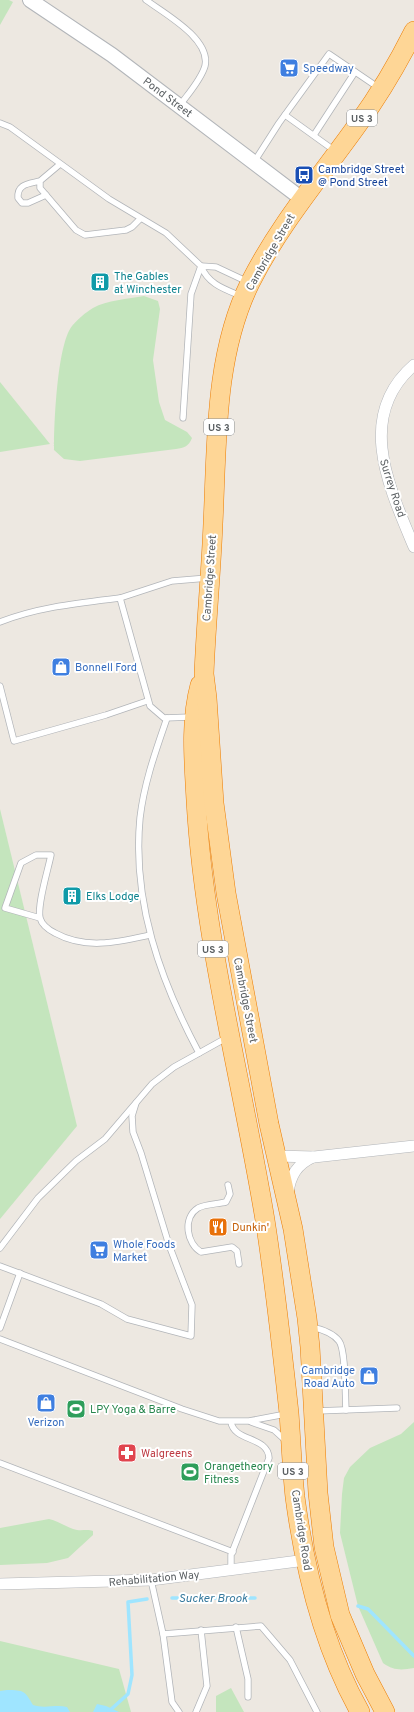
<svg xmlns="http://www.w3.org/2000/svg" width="414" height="1712" font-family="Overpass,sans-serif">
  <rect width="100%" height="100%" fill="#ede8e1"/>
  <g fill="#c4e5bd">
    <polygon points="0,0 9,0 13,2 0,25"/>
    <path d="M 144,296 L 158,301 L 160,309 L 153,360 L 159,402 L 165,420 L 187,432 L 192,438 C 189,446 184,448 176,449 L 80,461 L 64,459 L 54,450 C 54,424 57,345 72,326 C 77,320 86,312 93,308 C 107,300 128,299 144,296 Z"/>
    <polygon points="0,382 50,444 0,452"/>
    <polygon points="0,809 77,1126 0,1219"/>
    <path d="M 414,1422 L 414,1668 C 402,1670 394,1671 383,1663 L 358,1606 L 340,1533 L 342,1494 L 344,1478 L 350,1467 L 370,1448 L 401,1434 Z"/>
    <path d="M 49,1519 C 59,1521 67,1528 77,1530 C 82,1531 88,1529 93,1531 L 93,1535 L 68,1558 L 47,1563 L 0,1565 L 0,1528 Z"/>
    <polygon points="0,1641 119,1669 131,1712 0,1712"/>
    <polygon points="231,1688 244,1712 216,1712 216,1696"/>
  </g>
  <g fill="#9fe5ff">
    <path d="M 7,1690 C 24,1690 25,1691 33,1705 C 45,1709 56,1704 67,1707 L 70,1712 L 0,1712 L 0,1691 Z"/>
    <polygon points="97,1704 106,1706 119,1712 93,1712"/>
  </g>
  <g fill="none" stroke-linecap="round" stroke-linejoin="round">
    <g stroke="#9fe5ff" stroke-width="3.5">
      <polyline points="172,1598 255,1598"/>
      <polyline points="358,1606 368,1609 414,1656"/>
      <polyline points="108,1712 128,1694 132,1675 128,1602 147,1599"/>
    </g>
    <defs>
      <g id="service">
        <path d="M 146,0 C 165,14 211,39 205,66 C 201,80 188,94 180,105"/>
        <polyline points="285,115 335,151"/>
        <polyline points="0,123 10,127 109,199 166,233 201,266 191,294 183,418"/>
        <polyline points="314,135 355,72"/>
        <polyline points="254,162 279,123 329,54 379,88"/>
        <path d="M 40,181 C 28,184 17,184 18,198 L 22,203 L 28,203 L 46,195 L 40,188 L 40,181 L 59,165"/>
        <polyline points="46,195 76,230 85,235 126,230 132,227 140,219"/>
        <path d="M 241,296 C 224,289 208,284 201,266 L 216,267 L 248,282"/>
        <path d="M 0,622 C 38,607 79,603 120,598"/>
        <polyline points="0,686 14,741 106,715 147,701"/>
        <polyline points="191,717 164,718 150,706 120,598 172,581 208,578"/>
        <path d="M 167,718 C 156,750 144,783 140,818 C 132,901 160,980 199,1053"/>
        <path d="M 40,918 L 5,908 L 21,863 L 36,855 L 51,855 C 48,870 37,905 40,918 C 42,925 49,930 55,933 C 86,950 118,942 150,935"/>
        <path d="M 228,1185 L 230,1194 L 226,1202 C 218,1204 205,1204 198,1208 C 182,1218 187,1244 201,1252 L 232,1247 L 237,1251 L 239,1264"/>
        <polyline points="0,1248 38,1198 76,1161 105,1139 152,1084 174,1067 228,1037"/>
        <polyline points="0,1266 101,1304 127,1319 191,1336 192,1305 169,1245 141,1153 133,1132 132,1116 136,1103"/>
        <path d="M 311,1327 C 321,1329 332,1332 339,1341 C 346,1350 345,1396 346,1410"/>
        <polyline points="0,1328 20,1273"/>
        <polyline points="0,1339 182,1409 219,1421 249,1421 286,1414"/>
        <polyline points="316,1411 397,1408"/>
        <path d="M 231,1422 C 234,1442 268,1436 269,1458 L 231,1555 L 231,1570"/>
        <polyline points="251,1422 274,1430 285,1440"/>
        <polyline points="0,1463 233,1552"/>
        <polyline points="151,1580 163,1634 172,1702 179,1712"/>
        <polyline points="236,1627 248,1679 248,1697"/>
        <polyline points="163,1634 261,1626 290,1660 317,1712"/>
        <polyline points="196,1712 207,1686 201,1630"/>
      </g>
      <g id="minor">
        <path d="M 414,365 C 355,416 389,487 414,547"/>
        <polyline points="276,1156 314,1157 414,1146"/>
        <path d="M 288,1193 C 290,1176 297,1164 313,1157"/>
        <polyline points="0,1584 151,1580 306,1560"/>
      </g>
      <polyline id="tertiary" points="30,0 112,55 302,199"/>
      <g id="trunk">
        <path d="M 200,685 C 190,722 194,762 196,800 C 204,942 242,1080 265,1220 C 275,1284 282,1349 289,1413 C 291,1441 292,1469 295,1497 C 305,1572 323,1646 360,1712"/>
        <path d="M 385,1712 L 365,1674 L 340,1615 L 324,1547 L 318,1493 L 310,1347 L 307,1318 L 293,1229 L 269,1124 L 226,893 L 214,803 L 207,698 L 204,674 C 206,624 211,574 213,524 C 217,444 214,356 250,283 C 279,225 321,176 358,124 C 379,95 398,63 414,31"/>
      </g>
    </defs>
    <use href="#service" stroke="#b2b5b9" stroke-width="7"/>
    <use href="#minor" stroke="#b2b5b9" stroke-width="12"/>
    <use href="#tertiary" stroke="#b2b5b9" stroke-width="16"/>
    <use href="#trunk" stroke="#ec7c01" stroke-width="20"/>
    <use href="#service" stroke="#fff" stroke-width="5.5"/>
    <use href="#minor" stroke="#fff" stroke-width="11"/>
    <use href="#tertiary" stroke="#fff" stroke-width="14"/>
    <use href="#trunk" stroke="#fed696" stroke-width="19"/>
  </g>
  <defs>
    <symbol id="supermarket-square" viewBox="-11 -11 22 22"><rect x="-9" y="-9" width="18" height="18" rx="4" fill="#3f7fe0" stroke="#fff"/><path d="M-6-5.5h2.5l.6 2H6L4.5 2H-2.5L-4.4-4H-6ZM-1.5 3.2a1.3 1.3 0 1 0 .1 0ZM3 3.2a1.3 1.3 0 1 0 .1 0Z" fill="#fff"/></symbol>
    <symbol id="bus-square" viewBox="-11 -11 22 22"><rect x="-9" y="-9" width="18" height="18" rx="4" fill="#1a4fb4" stroke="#fff"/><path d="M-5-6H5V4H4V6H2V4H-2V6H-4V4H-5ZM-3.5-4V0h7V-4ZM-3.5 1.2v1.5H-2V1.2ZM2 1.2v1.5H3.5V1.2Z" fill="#fff"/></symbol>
    <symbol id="building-square" viewBox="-11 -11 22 22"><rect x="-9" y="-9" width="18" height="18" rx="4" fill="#0f9aa8" stroke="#fff"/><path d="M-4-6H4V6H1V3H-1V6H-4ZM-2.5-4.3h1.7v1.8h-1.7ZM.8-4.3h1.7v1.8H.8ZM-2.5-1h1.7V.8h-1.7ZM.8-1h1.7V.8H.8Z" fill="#fff"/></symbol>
    <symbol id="shop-square" viewBox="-11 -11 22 22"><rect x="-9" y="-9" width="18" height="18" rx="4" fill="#3f7fe0" stroke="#fff"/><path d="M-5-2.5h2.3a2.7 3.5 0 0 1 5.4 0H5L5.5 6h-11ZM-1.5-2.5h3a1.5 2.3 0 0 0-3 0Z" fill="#fff"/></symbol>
    <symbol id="restaurant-square" viewBox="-11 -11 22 22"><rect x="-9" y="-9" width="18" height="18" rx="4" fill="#e8710a" stroke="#fff"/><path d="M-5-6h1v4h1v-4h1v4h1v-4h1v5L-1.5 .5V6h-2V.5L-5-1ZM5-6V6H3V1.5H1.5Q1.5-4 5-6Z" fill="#fff"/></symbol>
    <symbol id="stadium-square" viewBox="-11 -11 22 22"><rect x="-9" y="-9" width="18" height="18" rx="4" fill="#2e9e5b" stroke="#fff"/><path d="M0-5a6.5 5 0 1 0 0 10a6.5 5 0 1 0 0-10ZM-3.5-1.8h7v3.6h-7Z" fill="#fff"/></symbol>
    <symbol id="pharmacy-square" viewBox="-11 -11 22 22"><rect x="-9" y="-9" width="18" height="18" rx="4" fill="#e0444e" stroke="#fff"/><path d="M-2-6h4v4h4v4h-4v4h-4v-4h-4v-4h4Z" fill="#fff"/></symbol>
  </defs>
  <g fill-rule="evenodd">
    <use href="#supermarket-square" x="278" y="57" width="22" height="22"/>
    <use href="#bus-square" x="293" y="164" width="22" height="22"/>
    <use href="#building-square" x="89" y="271" width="22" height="22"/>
    <use href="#shop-square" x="50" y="656" width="22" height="22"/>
    <use href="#building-square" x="61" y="885" width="22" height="22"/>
    <use href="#restaurant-square" x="207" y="1216" width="22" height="22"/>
    <use href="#supermarket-square" x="88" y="1239" width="22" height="22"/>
    <use href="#shop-square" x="358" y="1365" width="22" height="22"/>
    <use href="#shop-square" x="35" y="1392" width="22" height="22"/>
    <use href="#stadium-square" x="65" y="1398" width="22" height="22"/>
    <use href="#pharmacy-square" x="116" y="1442" width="22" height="22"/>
    <use href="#stadium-square" x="179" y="1461" width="22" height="22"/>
  </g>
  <g text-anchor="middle" stroke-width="4" stroke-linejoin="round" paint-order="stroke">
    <g fill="#fff" stroke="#8c8f91" stroke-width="1">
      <rect x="347" y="110" width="30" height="16" rx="3"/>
      <rect x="204" y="419" width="30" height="16" rx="3"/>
      <rect x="198" y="941" width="30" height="16" rx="3"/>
      <rect x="278" y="1463" width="30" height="16" rx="3"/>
    </g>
    <g font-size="10" font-weight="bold" fill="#5a5f62">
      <text x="362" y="122">US 3</text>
      <text x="219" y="431">US 3</text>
      <text x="213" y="953">US 3</text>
      <text x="293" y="1475">US 3</text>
    </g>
    <g font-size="11" fill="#366cbe" stroke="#fff" text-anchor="start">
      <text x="303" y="72">Speedway</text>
      <text x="75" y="671">Bonnell Ford</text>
      <text x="113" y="1248">Whole Foods<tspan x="113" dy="13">Market</tspan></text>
      <text x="355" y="1374" text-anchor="end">Cambridge<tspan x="355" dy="13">Road Auto</tspan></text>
      <text x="46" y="1426" text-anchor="middle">Verizon</text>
    </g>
    <g font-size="11" fill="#5a5f62" stroke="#fff">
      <text transform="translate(168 97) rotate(37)" y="4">Pond Street</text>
      <text transform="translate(270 252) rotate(-60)" y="4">Cambridge Street</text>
      <text transform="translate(393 488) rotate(72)" y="4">Surrey Road</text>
      <text transform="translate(209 578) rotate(-86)" y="4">Cambridge Street</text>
      <text transform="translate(246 1000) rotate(79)" y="4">Cambridge Street</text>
      <text transform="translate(302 1530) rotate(81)" y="4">Cambridge Road</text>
      <text transform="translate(154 1578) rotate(-5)" y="4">Rehabilitation Way</text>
    </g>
    <g font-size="11" fill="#164399" stroke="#fff" text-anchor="start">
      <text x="318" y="173">Cambridge Street<tspan x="318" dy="13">@ Pond Street</tspan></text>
    </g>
    <g font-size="11" fill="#0d838f" stroke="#fff" text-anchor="start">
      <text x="114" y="280">The Gables<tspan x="114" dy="13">at Winchester</tspan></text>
      <text x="86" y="900">Elks Lodge</text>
    </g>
    <g font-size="11" fill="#c56008" stroke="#fff" text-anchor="start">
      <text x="232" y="1231">Dunkin'</text>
    </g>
    <g font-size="11" fill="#27864d" stroke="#fff" text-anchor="start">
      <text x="90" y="1413">LPY Yoga &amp; Barre</text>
      <text x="204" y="1470">Orangetheory<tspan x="204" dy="13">Fitness</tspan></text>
    </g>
    <g font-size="11" fill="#be3a42" stroke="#fff" text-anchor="start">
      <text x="141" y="1457">Walgreens</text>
    </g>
    <g font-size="12" font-style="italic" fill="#387b9f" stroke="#fff">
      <text x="213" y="1602">Sucker Brook</text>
    </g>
  </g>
</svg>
